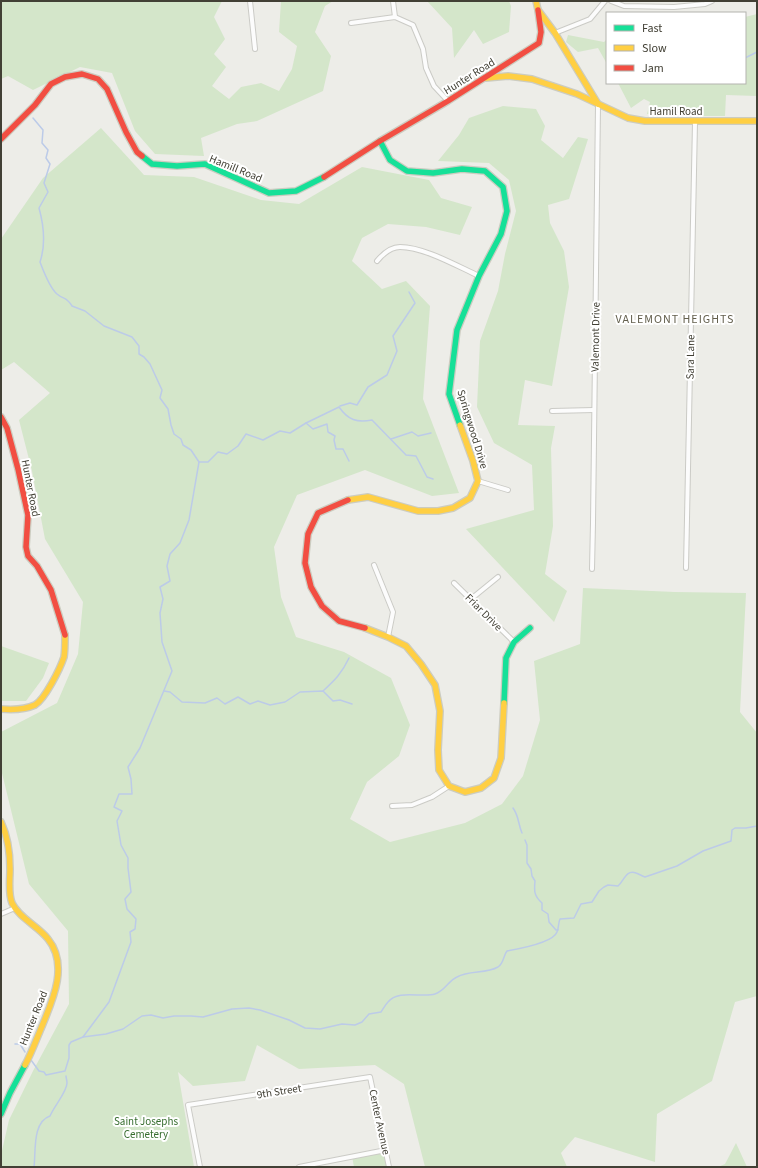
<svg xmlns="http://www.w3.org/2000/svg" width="758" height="1168" font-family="'Source Sans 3',sans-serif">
  <rect width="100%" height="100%" fill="#edede8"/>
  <g fill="#d4e6ca">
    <polygon points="1,1 222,1 214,17 225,39 214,54 226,67 212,86 229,99 241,87 261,83 279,91 292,69 297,46 279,32 281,1 333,1 325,6 315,32 331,56 323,91 257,121 237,124 201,138 204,156 155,154 135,131 112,73 80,67 33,90 8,76 1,79"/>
    <polygon points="427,1 509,1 511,6 509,32 483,44 474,30 454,58 452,28"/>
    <polygon points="757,14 757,96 726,95 725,116 660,116 647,114 650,102 644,99 631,108 618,83 745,83 745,17"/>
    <polygon points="568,35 604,42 607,39 607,64 598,48 578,52 566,42"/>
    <polygon points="503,106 536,109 545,126 541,140 563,158 578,137 588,139 569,199 548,205 550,223 564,251 569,287 552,386 525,380 518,425 555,426 551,448 553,526 545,574 567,591 554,622 466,529 534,510 532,465 494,443 477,407 480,341 498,291 505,254 516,211 509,180 489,163 438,161 459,135 469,118"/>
    <polygon points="101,128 144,175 194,177 261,200 299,204 362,167 429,180 441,198 472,207 460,235 426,227 388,224 362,238 352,261 382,289 406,281 430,306 423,399 459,493 432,496 365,470 297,495 274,547 281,597 296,637 344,652 391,678 410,725 399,756 367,782 350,819 390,842 465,823 502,804 523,776 540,720 534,661 580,644 583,588 675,592 746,593 740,712 757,733 757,996 735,1002 712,1081 657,1114 655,1162 575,1137 561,1153 567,1167 425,1167 404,1084 375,1065 299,1069 257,1045 245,1081 193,1086 178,1072 194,1167 1,1167 1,1155 9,1120 33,1071 69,1004 68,931 29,884 1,769 1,732 57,703 78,654 83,602 45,539 32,471 19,420 50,393 14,362 1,370 1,239 43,178"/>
    <polygon points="1,646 49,663 43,678 26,701 1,701"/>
    <polygon points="736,1143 747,1167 718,1167 725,1164"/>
    <polygon points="386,1150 389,1167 354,1167 352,1156"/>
  </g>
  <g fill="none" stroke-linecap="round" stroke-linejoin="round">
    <g stroke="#bccbe8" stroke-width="1.5">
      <polyline points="745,58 757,52"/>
      <path d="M 33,118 L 43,130 L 42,143 L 48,150 L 46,158 L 50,164 L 44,183 L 48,192 L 39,208 C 44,226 46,244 40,262 C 43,270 51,289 57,294 C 64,300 66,296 72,306 L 85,311 L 104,326 L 132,337 L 139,346 L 139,354 L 144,357 L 150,364 L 162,390 L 160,398 L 168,409 L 171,425 L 174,434 L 181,439 L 183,445 L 191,450 L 199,462 L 189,520 L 180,543 L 170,554 L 167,566 L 170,581 L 160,587 L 163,599 L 160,613 L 162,642 L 172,671 L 140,748 L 128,767 L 131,779 L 132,794 L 119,794 L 114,807 L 122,811 L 117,821 L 121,845 L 128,858 L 128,868 L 131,892 L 125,899 L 127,909 L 136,919 L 135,929 L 130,932 L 131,942 L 109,1002 L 83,1037"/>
      <polyline points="340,406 350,403 357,405 368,387 387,375 397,351 393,336 415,303 409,292"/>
      <polyline points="306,423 313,429 327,424 328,432 335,436 334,440 336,449 343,449 349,461"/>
      <polyline points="391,439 412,432 418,436 431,433"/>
      <path d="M 199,462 L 208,462 L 218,452 L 227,454 L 238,446 L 246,434 L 263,440 L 280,431 L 290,433 L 306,423 L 339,407 C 348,420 357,423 372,420 L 406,455 L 416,456 L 427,477 L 433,479"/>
      <polyline points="164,691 170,692 182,702 205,703 217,698 225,704 238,697 250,704 258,701 270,705 285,702 300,692 323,691 333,701 340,700 352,704"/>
      <path d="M 323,691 C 335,680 342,673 349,658"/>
      <path d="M 513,808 C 519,816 518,824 522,833"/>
      <path d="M 525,840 L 527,845 L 527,863 L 531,869 L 532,876 L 535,881 C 534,891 534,896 542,903 L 542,910 L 548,914 L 549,922 L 556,930 L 558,930"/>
      <polyline points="15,1044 20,1044 25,1052"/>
      <path d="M 31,1060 L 39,1071 L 44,1072 L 46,1075 L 65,1071 L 69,1058 L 69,1045 L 71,1042 L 83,1037 L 106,1034 L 123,1029 L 142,1016 L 151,1015 L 163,1018 L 174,1016 L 191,1016 L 203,1017 L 232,1009 L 249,1008 L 260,1010 L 289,1020 L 305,1028 L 320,1029 L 342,1024 L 355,1025 L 362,1022 L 369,1014 L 381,1012 C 383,1009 385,1005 388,1002 C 398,989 422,998 435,994 C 445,991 448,981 457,977 C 469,970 486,974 498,967 C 504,963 503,956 507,951 C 518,949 553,943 557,932 C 559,928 558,923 560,919 L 574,918 L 581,904 L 592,902 L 599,891 L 604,887 L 608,885 L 618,886 C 624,881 626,869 636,873 C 639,874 642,876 645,877 L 677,866 L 703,851 L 731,841 L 732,830 L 735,828 L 746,828 L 757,826"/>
      <path d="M 34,1167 C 36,1152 32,1122 50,1116 C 54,1106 67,1092 67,1083 C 67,1080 66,1078 66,1076"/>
    </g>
    <defs>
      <g id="street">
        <polyline points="250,1 255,49"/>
        <polyline points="393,1 395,17"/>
        <polyline points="611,1 624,6 674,7 705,4 712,1"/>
        <polyline points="351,23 395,17 413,25 423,49 426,68 434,86 448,101"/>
        <polyline points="555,33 590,19 605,1"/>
        <path d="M 377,261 C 382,255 391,247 400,247 C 424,247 457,266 479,276"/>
        <polyline points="552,411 594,410"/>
        <polyline points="478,481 508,490"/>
        <polyline points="374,565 393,612 388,637"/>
        <polyline points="686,568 695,122"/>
        <polyline points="592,569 593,523 598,105"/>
        <polyline points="454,583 514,642"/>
        <polyline points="471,599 498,577"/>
        <polyline points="392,806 412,805 432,797 449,786"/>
        <polyline points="1,914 15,908"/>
        <polyline points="200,1167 188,1105 370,1077 389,1167"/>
        <polyline points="299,1167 386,1150"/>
      </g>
      <g id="fast">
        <polyline points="380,141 390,160 407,171 433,173 462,169 485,171 503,187 507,211 501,234 479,276 457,330 449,394 460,425"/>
        <polyline points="142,156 152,164 177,166 205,164 269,193 296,191 324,177"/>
        <polyline points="504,703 506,658 514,642 530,628"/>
        <polyline points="1,1114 10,1093 25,1065"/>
      </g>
      <g id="slow">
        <polyline points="536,1 538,10 555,33 598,104"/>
        <polyline points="486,78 508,76 532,79 577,94 628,118 645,121 757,121"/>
        <polyline points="348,500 368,497 418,511 438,511 453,508 470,498 478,481 473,461 460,425"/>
        <polyline points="365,628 388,637 406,646 421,664 435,685 440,711 438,750 439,770 449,786 465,792 481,788 494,778 501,758 504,703"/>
        <path d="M 1,709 C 13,710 24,710 35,705 C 45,699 60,669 64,657 C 65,651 65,642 65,635"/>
        <path d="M 1,822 C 8,837 10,853 10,869 C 10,880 8,893 12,903 C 19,918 38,926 48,939 C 70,966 51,1004 40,1031 C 35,1043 31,1054 25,1065"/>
      </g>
      <g id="jam">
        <polyline points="1,139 35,105 51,84 65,77 82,74 98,79 107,89 126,132 137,152 142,156"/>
        <polyline points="324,177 380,141 448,101 539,43 541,32 538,10"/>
        <polyline points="1,417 7,428 18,469 28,515 26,547 28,556 37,566 51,590 65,635"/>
        <polyline points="348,500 318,513 308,534 305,563 311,587 322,606 339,621 365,628"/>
      </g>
    </defs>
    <use href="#street" stroke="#cbcbc6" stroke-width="6"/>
    <use href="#fast" stroke="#ccccc0" stroke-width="8"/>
    <use href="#slow" stroke="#ccccc0" stroke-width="8"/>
    <use href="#jam" stroke="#ccccc0" stroke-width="8"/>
    <use href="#street" stroke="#fcfcfc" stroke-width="4"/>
    <use href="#fast" stroke="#16e098" stroke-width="5.5"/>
    <use href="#slow" stroke="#ffcf43" stroke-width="5.5"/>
    <use href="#jam" stroke="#f24e42" stroke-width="5.5"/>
  </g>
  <g text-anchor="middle" stroke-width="4" stroke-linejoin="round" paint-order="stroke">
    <g font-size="11" fill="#424035" stroke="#fff">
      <text transform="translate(469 76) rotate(-32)" y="4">Hunter Road</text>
      <text x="676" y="115">Hamil Road</text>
      <text transform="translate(236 168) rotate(22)" y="4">Hamill Road</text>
      <text transform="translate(595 337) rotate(-89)" y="4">Valemont Drive</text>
      <text transform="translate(690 357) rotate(-89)" y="4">Sara Lane</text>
      <text transform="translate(473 429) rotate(73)" y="4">Springwood Drive</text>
      <text transform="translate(31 488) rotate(79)" y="4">Hunter Road</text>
      <text transform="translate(484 612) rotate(45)" y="4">Friar Drive</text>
      <text transform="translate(33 1018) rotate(-68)" y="4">Hunter Road</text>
      <text transform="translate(279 1091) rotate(-9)" y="4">9th Street</text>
      <text transform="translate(380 1122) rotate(78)" y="4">Center Avenue</text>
    </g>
    <g font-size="11" fill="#376d2f" stroke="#fff">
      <text x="146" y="1125">Saint Josephs<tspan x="146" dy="13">Cemetery</tspan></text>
    </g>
    <g font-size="12" letter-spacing="1" fill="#64604e" stroke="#fff">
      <text x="675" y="323">VALEMONT HEIGHTS</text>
    </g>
  </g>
  <rect width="758" height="1168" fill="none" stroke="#424035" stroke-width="4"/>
  <rect x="606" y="12" width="140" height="72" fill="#ffffff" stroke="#b3b3ae"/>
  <rect x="614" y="25" width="20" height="6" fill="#16e098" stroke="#b3b3ae"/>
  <text x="642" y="32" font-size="12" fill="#424035">Fast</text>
  <rect x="614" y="45" width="20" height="6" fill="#ffcf43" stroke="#b3b3ae"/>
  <text x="642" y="52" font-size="12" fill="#424035">Slow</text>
  <rect x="614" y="65" width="20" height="6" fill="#f24e42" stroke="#b3b3ae"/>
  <text x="642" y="72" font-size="12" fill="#424035">Jam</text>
</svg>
